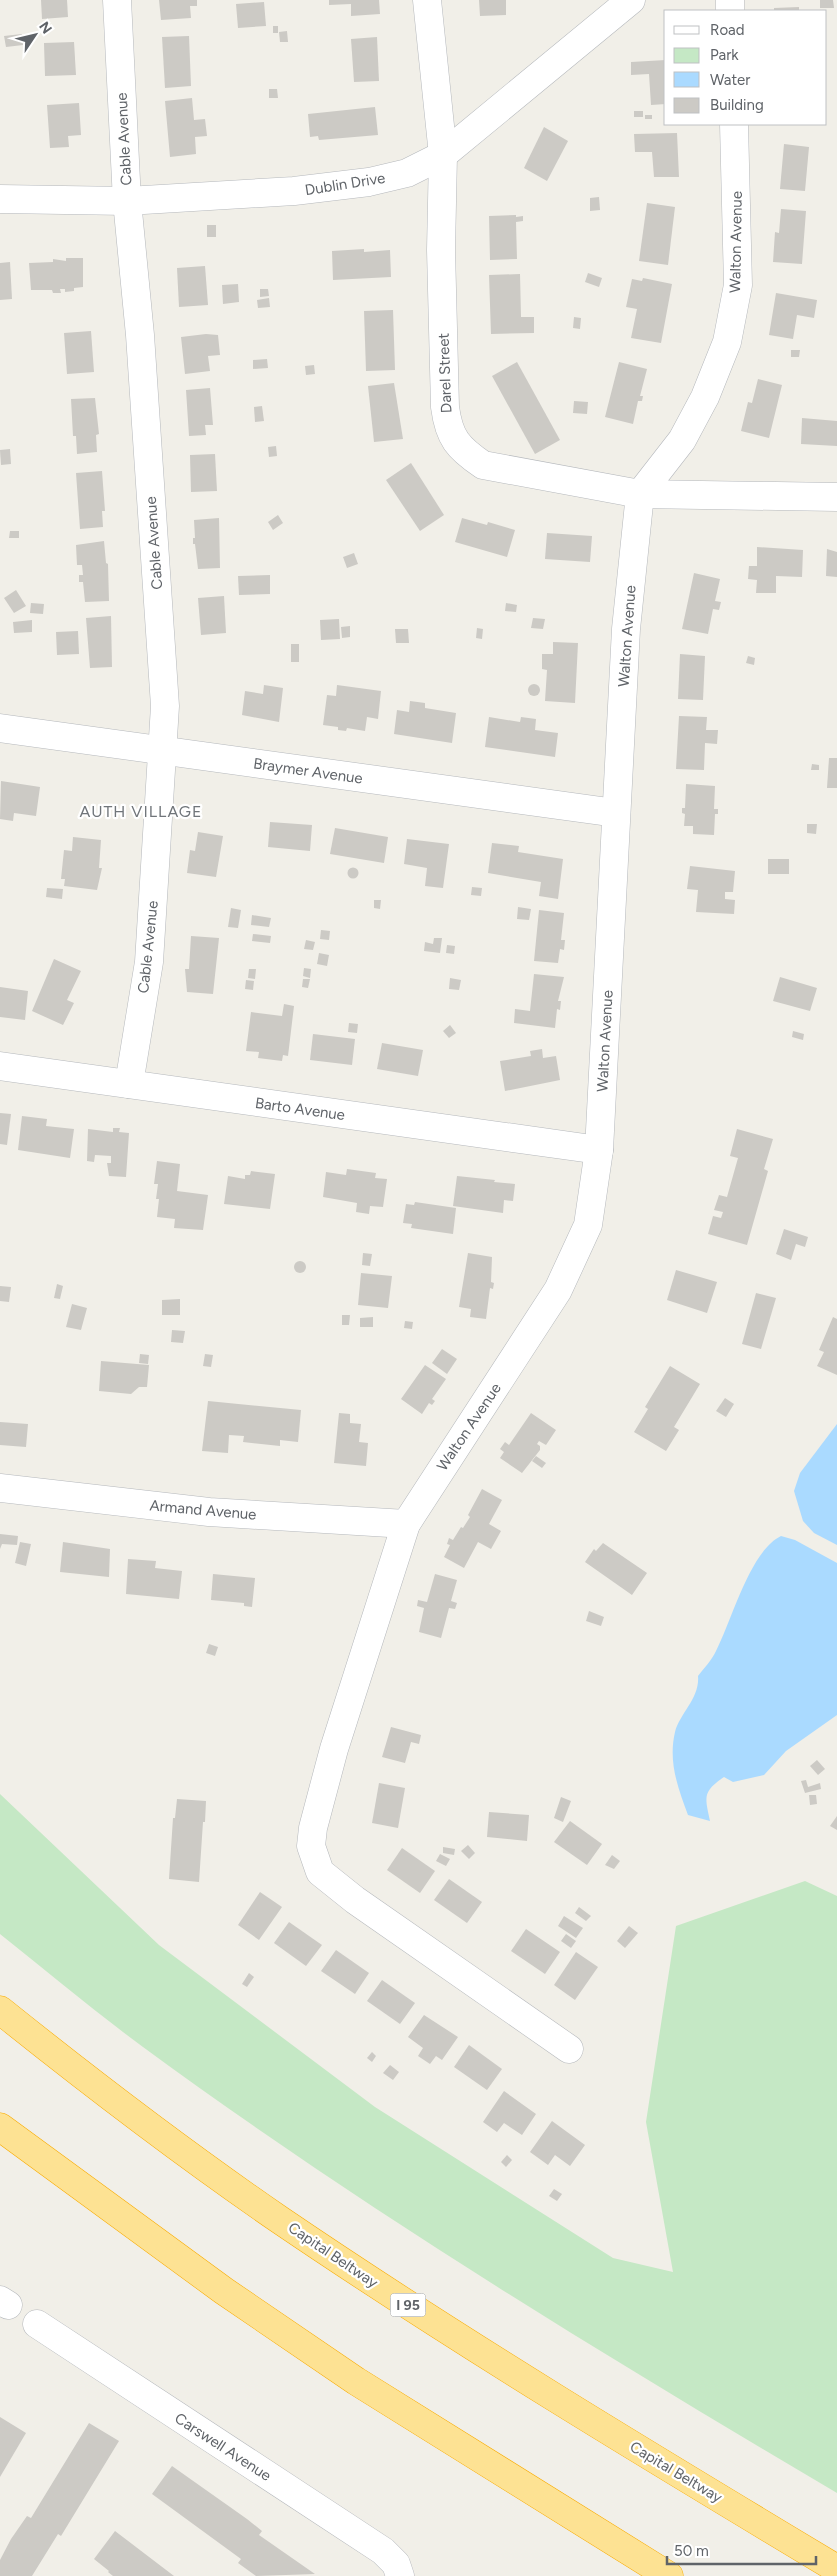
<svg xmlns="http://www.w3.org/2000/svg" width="837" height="2576" font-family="Figtree,sans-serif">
  <rect width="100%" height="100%" fill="#f1efe8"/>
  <path fill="#c5e8c5" d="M 0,1794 L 159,1945 L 375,2107 L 613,2258 L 673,2272 L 646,2122 L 676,1926 L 805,1881 L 837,1896 L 837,2493 C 600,2353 365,2210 143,2047 C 94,2011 48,1972 0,1934 Z"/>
  <g fill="#aadaff">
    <polygon points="837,1424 837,1545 814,1533 803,1521 794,1491 800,1473"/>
    <path d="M 781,1536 L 795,1540 L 837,1563 L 837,1715 L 786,1751 L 764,1775 L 733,1782 L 724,1777 C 702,1792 705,1797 710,1821 L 688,1815 C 678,1788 668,1762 675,1732 C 680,1713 700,1698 698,1676 C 704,1668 712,1660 716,1651 C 732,1620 750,1551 781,1536 Z"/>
  </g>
  <g fill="#cccac5">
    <polygon points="41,0 67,0 68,17 42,19"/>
    <polygon points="159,0 197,0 197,6 190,6 191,18 161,20"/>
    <polygon points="329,0 379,0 380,14 351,16 351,4 329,5"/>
    <polygon points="479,0 506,0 506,15 480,16"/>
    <polygon points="820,0 833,0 834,8 820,8"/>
    <polygon points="264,2 266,26 238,28 236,4"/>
    <polygon points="799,7 799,11 774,11 774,8"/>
    <rect x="273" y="26" width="5" height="7"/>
    <polygon points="287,31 288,42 280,42 279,32"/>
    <polygon points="22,34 23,45 6,47 4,36"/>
    <polygon points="189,36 191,86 165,88 162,37"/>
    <polygon points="377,37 379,81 354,82 351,39"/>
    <polygon points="74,42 76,75 45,76 44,43"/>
    <polygon points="666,60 666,104 651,105 649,74 631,75 631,62"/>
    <polygon points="269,89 277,89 278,98 269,98"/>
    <polygon points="192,98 194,120 205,119 207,136 195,137 196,154 170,157 165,101"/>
    <polygon points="79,103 81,135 68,136 69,147 50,148 47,105"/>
    <polygon points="375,107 378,135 319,140 318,136 310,137 308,114"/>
    <rect x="634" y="111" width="9" height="6"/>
    <rect x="645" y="115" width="7" height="4"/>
    <polygon points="544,127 568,141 547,181 524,168"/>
    <polygon points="677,133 679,177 654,177 652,152 635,152 634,134"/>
    <polygon points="784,144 809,147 805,191 780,189"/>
    <polygon points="599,197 600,210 590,211 590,198"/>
    <polygon points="647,203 675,207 668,265 639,261"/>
    <polygon points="781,209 806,211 802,264 773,262 775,232 779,233"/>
    <polygon points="516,215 516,217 523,216 523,221 516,222 517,259 490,260 489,216"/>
    <rect x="207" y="225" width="9" height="12"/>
    <polygon points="364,249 364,252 390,250 391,277 333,280 332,251"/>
    <polygon points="66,258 83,258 83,287 74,288 74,291 65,292 65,289 60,289 61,293 53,293 52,290 31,290 29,263 53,262 53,259 66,261"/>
    <polygon points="10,262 12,299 0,300 0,263"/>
    <polygon points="205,266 208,305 179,307 177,268"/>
    <polygon points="588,273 602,278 599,287 585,282"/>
    <polygon points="520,274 521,317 534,317 534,333 491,334 489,275"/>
    <polygon points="643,278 672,284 661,343 631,338 637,309 626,307 632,279 642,281"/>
    <polygon points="238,284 239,302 223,304 222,285"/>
    <polygon points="260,289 268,289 269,296 260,297"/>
    <polygon points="776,293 817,300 814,318 797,315 793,339 769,335"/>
    <polygon points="269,298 270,307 258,308 257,300"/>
    <polygon points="393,310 395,370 366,371 364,311"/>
    <polygon points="574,317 581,318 580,329 573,328"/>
    <polygon points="91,331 94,372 67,374 64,333"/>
    <polygon points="206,334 218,335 220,355 208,356 210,371 185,374 181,337"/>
    <polygon points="791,350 800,350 799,357 791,357"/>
    <polygon points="267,359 268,368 253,369 253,360"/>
    <polygon points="517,362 560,440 535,454 492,376"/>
    <polygon points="619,362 647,369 640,396 643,396 642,401 638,401 633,424 605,417"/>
    <polygon points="314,365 315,374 306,375 305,366"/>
    <polygon points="758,379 782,385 769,438 741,431 748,402 752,403"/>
    <polygon points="394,383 403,439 374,442 368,386"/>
    <polygon points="210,388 213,425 205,425 206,435 189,436 186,390"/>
    <polygon points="95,398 99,434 96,435 97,452 77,454 76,436 73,436 71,399"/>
    <polygon points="574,401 588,402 587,414 573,413"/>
    <polygon points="262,406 264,421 255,422 254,407"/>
    <polygon points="802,418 837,421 837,446 801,444"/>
    <polygon points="276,446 277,456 269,457 268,447"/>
    <polygon points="10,449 11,464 1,465 0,450"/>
    <polygon points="215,454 217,491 191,492 190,455"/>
    <polygon points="411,463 444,515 420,531 386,480"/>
    <polygon points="102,471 105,511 102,511 103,527 80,529 76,473"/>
    <polygon points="278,515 283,523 273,530 268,522"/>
    <polygon points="219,518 220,568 198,569 195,544 193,544 193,538 195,538 194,520"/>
    <polygon points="462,518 487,525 488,522 515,530 507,557 455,542"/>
    <polygon points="10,531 19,531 19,538 9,538"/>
    <polygon points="547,533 592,536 590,562 545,559"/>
    <polygon points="104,541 106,563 108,564 109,601 85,602 83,582 79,582 79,575 83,575 82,565 77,565 76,545"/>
    <polygon points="757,547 803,550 802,577 776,576 776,593 756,593 757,580 748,579 749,566 757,566"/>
    <polygon points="827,549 837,552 837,577 826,576"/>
    <polygon points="354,553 358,564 347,568 343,557"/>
    <polygon points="694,573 720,579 715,601 721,602 719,610 713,609 708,634 682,629"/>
    <polygon points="270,575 270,594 239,595 238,576"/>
    <polygon points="16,590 26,606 14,613 4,598"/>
    <polygon points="224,596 226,633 201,635 198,598"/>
    <polygon points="31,603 44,604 43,614 30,613"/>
    <polygon points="506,603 517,605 516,612 505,611"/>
    <polygon points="111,616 112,667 90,668 86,618"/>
    <polygon points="533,618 545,619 543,629 531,628"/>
    <polygon points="339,619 340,639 321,640 320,620"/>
    <polygon points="32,620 32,632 14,633 13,622"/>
    <polygon points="350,626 350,637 342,638 341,627"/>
    <polygon points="477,628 483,629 482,639 476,638"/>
    <polygon points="395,629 408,629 409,643 396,643"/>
    <polygon points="78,631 79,654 57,655 56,632"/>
    <polygon points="553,642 578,643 575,703 545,701 547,670 542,669 542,654 553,654"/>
    <rect x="291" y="644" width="8" height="18"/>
    <polygon points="680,654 705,656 703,700 678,699"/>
    <polygon points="748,656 755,658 754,665 746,663"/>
    <circle cx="534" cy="690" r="6"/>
    <polygon points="264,685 283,688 279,722 242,715 245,691 263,694"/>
    <polygon points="337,685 381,691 378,719 367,717 365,731 347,728 346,731 338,730 338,727 323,725 327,695 336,696"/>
    <polygon points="410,701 425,703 425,708 456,713 452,743 394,734 397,710 409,712"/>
    <polygon points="679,716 707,717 706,730 718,730 717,744 705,743 704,770 676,769"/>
    <polygon points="489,717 520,722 521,717 536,719 535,730 558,733 555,757 485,747"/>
    <polygon points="829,758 837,758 837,788 827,788"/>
    <polygon points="812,764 819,765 819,770 811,770"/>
    <polygon points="1,781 40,787 36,816 14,813 13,821 0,819"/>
    <polygon points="686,784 715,786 714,809 718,809 718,814 715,814 714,835 693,834 693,826 684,826 685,814 682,813 682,808 685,808"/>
    <polygon points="270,822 312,825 310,851 268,847"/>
    <polygon points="807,824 817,824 816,834 807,833"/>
    <polygon points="335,828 388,837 384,863 330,854"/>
    <polygon points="198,832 223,836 216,877 187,873 190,850 195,851"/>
    <polygon points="73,837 101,840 99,868 102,868 97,890 64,886 65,879 61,879 64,850 72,851"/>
    <polygon points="407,839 449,844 443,888 425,886 427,868 404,864"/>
    <polygon points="492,843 519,846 518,852 563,859 558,899 539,896 541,882 488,873"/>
    <rect x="768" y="859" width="21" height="15"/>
    <polygon points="690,866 735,871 733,892 725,892 725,899 735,900 734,914 696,912 698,890 687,889"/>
    <circle cx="353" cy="873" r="5.5"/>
    <polygon points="472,887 482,888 481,896 471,895"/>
    <polygon points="47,888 63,889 62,899 46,897"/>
    <polygon points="374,900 381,900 380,909 374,908"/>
    <polygon points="518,907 531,909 529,920 517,919"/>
    <polygon points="231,908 241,910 238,928 228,927"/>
    <polygon points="539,910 564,913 561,940 565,940 564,950 560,949 558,963 534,961"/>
    <polygon points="252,915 271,918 269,927 251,925"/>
    <polygon points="321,930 330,931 329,940 320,939"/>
    <polygon points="253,934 271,936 270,943 252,941"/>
    <polygon points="191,936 219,938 213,994 187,992 185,969 189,969"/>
    <polygon points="434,938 442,938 440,953 424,951 425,942 433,944"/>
    <polygon points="306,940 315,942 313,950 304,949"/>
    <polygon points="447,945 455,946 454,954 446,953"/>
    <polygon points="319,953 329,955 327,966 317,964"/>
    <polygon points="54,959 81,971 67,1000 74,1003 63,1025 32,1011"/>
    <polygon points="304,968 311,969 310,978 303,976"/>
    <polygon points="249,969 256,969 255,979 248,978"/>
    <polygon points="534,974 564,977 558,1001 561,1001 560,1010 557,1009 555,1028 514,1023 515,1009 530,1011"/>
    <polygon points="780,977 817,988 810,1011 773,1001"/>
    <polygon points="450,978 461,980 459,990 449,989"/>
    <polygon points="303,979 310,979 308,988 302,987"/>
    <polygon points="246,980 254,981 253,990 245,989"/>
    <polygon points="0,987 28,991 25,1020 0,1017"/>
    <polygon points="284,1004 294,1006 288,1056 283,1055 282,1061 258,1058 259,1052 246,1051 251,1012 282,1016"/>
    <polygon points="349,1023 358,1024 357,1033 348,1032"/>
    <polygon points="450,1025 456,1033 449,1038 443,1031"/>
    <polygon points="793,1031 804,1034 803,1040 792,1037"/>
    <polygon points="313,1034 355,1039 352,1065 310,1060"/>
    <polygon points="382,1043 423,1050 418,1076 377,1069"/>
    <polygon points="542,1049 543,1058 556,1056 560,1080 505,1091 500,1061 531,1056 530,1051"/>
    <polygon points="0,1113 11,1114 7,1145 0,1144"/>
    <polygon points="22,1116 47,1119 46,1126 74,1129 70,1158 18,1150"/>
    <polygon points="113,1128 120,1128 119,1132 129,1133 126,1177 109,1176 107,1163 111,1163 111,1156 95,1155 94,1162 87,1161 88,1129 113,1132"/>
    <polygon points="737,1129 773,1139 764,1169 768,1171 747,1245 708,1234 713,1216 721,1218 723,1212 714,1210 719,1195 727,1197 738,1158 730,1156"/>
    <polygon points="157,1161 180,1164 177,1191 208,1195 203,1230 174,1228 175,1219 157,1217 159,1199 156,1199 158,1184 154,1184"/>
    <polygon points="347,1169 376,1173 375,1178 387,1179 383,1207 370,1206 369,1214 356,1212 357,1203 323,1197 326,1172 346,1175"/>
    <polygon points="251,1171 275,1174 270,1209 224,1204 228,1176 245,1179 245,1175 250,1175"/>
    <polygon points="457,1176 495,1180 494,1182 515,1184 513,1201 504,1200 503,1213 453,1206"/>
    <polygon points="415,1202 456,1208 453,1234 411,1228 412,1224 403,1223 406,1204 414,1205"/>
    <polygon points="784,1229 808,1237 805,1247 796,1244 791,1260 776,1254"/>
    <polygon points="363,1253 372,1254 370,1266 362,1265"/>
    <polygon points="468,1253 492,1257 491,1282 494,1283 493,1289 490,1288 486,1319 470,1317 471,1309 459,1307"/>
    <circle cx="300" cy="1267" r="6"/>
    <polygon points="676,1270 717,1282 707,1313 667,1300"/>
    <polygon points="361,1273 392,1276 388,1308 358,1305"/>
    <polygon points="57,1284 63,1286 60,1299 54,1298"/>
    <polygon points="0,1286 11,1287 9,1302 0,1301"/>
    <polygon points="756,1293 776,1298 761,1349 742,1344"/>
    <polygon points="180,1299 180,1315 162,1315 162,1300"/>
    <polygon points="72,1304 87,1308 81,1330 66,1327"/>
    <polygon points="342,1315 350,1315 349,1325 342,1325"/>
    <polygon points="373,1317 373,1327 360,1327 360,1318"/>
    <polygon points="833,1317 837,1319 837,1375 817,1366 824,1352 819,1350"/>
    <polygon points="405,1321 413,1322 412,1329 404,1328"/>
    <polygon points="172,1330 185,1331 183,1343 171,1342"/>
    <polygon points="442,1349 457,1359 447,1374 432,1363"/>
    <polygon points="140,1354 149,1355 148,1364 139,1363"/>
    <polygon points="205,1354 213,1355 211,1367 203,1366"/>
    <polygon points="101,1361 149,1365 147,1387 139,1387 131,1394 99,1391"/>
    <polygon points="425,1365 446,1379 432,1399 435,1401 432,1405 429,1403 422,1414 401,1399"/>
    <polygon points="670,1366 700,1384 674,1427 679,1430 666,1451 634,1432 648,1409 645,1407"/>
    <polygon points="725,1398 734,1404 726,1417 716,1411"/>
    <polygon points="208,1401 301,1410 298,1442 280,1440 280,1446 243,1442 244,1436 229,1435 228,1453 202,1451"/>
    <polygon points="339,1413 350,1414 350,1423 361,1424 359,1442 368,1443 366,1466 334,1463"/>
    <polygon points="531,1413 556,1430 546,1445 539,1441 537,1444 540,1446 540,1450 522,1473 500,1458 504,1452 500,1449 505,1442 509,1445"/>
    <polygon points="0,1422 28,1424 26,1447 0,1445"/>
    <polygon points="536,1456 546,1463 542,1468 532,1461"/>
    <polygon points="482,1489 502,1500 489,1524 501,1531 491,1549 478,1542 464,1568 444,1557 450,1545 447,1544 449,1538 453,1540 461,1527 463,1528 470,1517 468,1515"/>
    <polygon points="0,1534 18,1536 17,1545 2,1544 0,1549"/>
    <polygon points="20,1542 31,1544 26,1566 15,1563"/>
    <polygon points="63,1542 110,1549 109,1577 60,1572"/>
    <polygon points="603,1543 647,1573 632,1595 585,1562 594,1549 596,1551"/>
    <polygon points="128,1559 156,1561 155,1568 182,1571 179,1599 126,1594"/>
    <polygon points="213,1574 255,1578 252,1607 244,1606 244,1603 211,1600"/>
    <polygon points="435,1574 457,1580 451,1601 457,1603 455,1609 449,1608 441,1638 419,1632 424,1608 417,1606 418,1600 427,1602"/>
    <polygon points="589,1611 604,1617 601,1626 586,1621"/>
    <polygon points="209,1644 218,1647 215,1656 206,1653"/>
    <polygon points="391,1727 421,1735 419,1744 411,1742 405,1763 382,1757"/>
    <polygon points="817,1760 825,1769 818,1775 810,1766"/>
    <polygon points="806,1780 808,1787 820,1783 821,1789 805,1793 801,1781"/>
    <polygon points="379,1783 405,1788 398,1828 372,1823"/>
    <polygon points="809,1795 816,1795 817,1804 810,1805"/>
    <polygon points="561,1797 571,1801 563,1822 554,1818"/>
    <polygon points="177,1799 206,1801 205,1822 203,1822 199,1882 169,1879 173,1818 175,1818"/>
    <polygon points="489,1812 529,1815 527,1841 487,1837"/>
    <polygon points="837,1816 837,1830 830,1826"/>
    <polygon points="570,1821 602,1844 587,1865 554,1842"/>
    <polygon points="468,1845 475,1853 469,1859 461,1851"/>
    <polygon points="443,1847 455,1849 454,1855 443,1853"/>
    <polygon points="402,1848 435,1871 420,1893 387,1870"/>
    <polygon points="440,1854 450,1859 446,1866 436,1861"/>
    <polygon points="612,1855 620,1861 614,1869 605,1865"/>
    <polygon points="449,1879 482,1902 467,1923 434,1900"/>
    <polygon points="260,1892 282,1907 259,1940 238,1925"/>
    <polygon points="579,1907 591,1916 586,1921 575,1913"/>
    <polygon points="564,1916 583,1928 576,1938 558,1926"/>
    <polygon points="289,1922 322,1945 306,1966 274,1943"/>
    <polygon points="629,1926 638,1933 625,1948 617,1941"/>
    <polygon points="526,1929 560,1952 545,1974 511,1951"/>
    <polygon points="566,1934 576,1941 571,1948 561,1941"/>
    <polygon points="336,1950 369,1973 355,1994 321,1971"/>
    <polygon points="576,1952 598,1967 575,2000 554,1985"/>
    <polygon points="249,1973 254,1977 247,1987 242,1984"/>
    <polygon points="382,1980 415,2003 400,2024 367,2001"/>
    <polygon points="424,2015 458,2037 442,2060 436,2056 430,2064 418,2056 423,2048 408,2037"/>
    <polygon points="469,2045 502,2069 487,2090 454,2067"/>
    <polygon points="372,2052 376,2056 372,2062 367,2058"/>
    <polygon points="390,2065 399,2072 393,2080 383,2073"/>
    <polygon points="504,2091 536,2114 522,2135 504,2123 497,2132 483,2122"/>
    <polygon points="552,2121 585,2145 570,2166 555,2155 548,2165 530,2152"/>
    <polygon points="507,2155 512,2160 506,2167 501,2162"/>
    <polygon points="554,2189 562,2194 557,2201 549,2196"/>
    <polygon points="0,2417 26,2433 0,2477"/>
    <polygon points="89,2423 119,2441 61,2536 58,2534 32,2576 0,2576 0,2560 11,2539 27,2516 31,2518"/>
    <polygon points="172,2466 247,2519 262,2531 259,2535 315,2574 256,2576 238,2563 241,2559 152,2494"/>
    <polygon points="115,2531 174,2576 113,2576 108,2572 109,2571 94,2559"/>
  </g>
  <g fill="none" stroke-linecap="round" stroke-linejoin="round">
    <defs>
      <g id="minor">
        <polyline points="117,0 127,201 140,335 165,706 149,962 129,1084"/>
        <path d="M 427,0 L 443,155 L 441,250 L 445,407 C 449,438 458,448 483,465 L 640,494 L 837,497"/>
        <polyline points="730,0 730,11"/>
        <polyline points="0,199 127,201 294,191 369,182 407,173 443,155 631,0"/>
        <polyline points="0,728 616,813"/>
        <polyline points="0,1066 599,1150"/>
        <polyline points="0,1488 209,1512 406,1524"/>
        <polyline points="569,2049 355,1900 320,1872 311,1846 313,1828 334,1749 406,1524 558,1290 588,1225 599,1150 626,629 640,494 682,440 705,397 727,342 738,285 734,124"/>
        <polyline points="0,2300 8,2305"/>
        <polyline points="37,2324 383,2551 396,2564 400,2576"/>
      </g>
      <g id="highway">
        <path d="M 0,2010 C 91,2083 184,2154 280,2220 C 461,2343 649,2456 837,2569"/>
        <polyline points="0,2127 224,2291 356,2381 669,2576"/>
      </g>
    </defs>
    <use href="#minor" stroke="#b5b8bc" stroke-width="29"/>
    <use href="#highway" stroke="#f9ab00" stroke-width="29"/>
    <use href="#minor" stroke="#fff" stroke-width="28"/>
    <use href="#highway" stroke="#fde293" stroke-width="28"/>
  </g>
  <g text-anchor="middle" stroke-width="4.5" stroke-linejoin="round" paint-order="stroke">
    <rect fill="#fff" stroke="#8f9295" stroke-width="1" x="390.5" y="2293.5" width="35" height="23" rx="4"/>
    <g font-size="14" font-weight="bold" fill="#5f6368">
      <text x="408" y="2310">I 95</text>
    </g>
    <g font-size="15" fill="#5f6368" stroke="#fff">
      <text transform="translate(124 139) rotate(-93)" y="5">Cable Avenue</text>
      <text transform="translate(345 184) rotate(-9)" y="5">Dublin Drive</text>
      <text transform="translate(736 242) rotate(-89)" y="5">Walton Avenue</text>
      <text transform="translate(445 373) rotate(-92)" y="5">Darel Street</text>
      <text transform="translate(154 543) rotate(-94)" y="5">Cable Avenue</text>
      <text transform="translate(627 636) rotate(-86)" y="5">Walton Avenue</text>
      <text transform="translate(308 771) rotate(8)" y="5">Braymer Avenue</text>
      <text transform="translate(148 947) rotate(-84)" y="5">Cable Avenue</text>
      <text transform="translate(605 1041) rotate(-87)" y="5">Walton Avenue</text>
      <text transform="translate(300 1109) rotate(8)" y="5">Barto Avenue</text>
      <text transform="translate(469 1427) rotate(-56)" y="5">Walton Avenue</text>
      <text transform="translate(203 1510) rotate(5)" y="5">Armand Avenue</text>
      <text transform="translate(333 2255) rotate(34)" y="5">Capital Beltway</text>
      <text transform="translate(223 2447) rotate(33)" y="5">Carswell Avenue</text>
      <text transform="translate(676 2472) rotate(31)" y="5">Capital Beltway</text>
    </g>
    <g font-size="16" letter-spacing="1" fill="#70757a" stroke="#fff">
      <text x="141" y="817">AUTH VILLAGE</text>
    </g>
  </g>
  <rect x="664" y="10" width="162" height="115" fill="#ffffff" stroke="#bfc1c3"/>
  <rect x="674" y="26" width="25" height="8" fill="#ffffff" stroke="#bfc1c3"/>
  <text x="710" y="35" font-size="15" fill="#5f6368">Road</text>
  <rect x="674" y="48" width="25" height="15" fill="#c5e8c5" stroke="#bfc1c3"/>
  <text x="710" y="60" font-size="15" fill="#5f6368">Park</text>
  <rect x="674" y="72" width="25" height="15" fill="#aadaff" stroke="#bfc1c3"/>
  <text x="710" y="85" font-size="15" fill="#5f6368">Water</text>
  <rect x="674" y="98" width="25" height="15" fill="#cccac5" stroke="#bfc1c3"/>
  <text x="710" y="110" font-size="15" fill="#5f6368">Building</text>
  <g transform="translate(35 35) rotate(55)" stroke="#ffffff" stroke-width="4" paint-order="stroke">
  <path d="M0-4L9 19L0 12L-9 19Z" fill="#5f6368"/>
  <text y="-8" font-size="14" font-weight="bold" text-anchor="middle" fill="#5f6368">N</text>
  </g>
  <path d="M667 2556v8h149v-8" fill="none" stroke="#5f6368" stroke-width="2.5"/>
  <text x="674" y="2556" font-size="15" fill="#5f6368" stroke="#ffffff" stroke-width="4" paint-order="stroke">50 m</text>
</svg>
